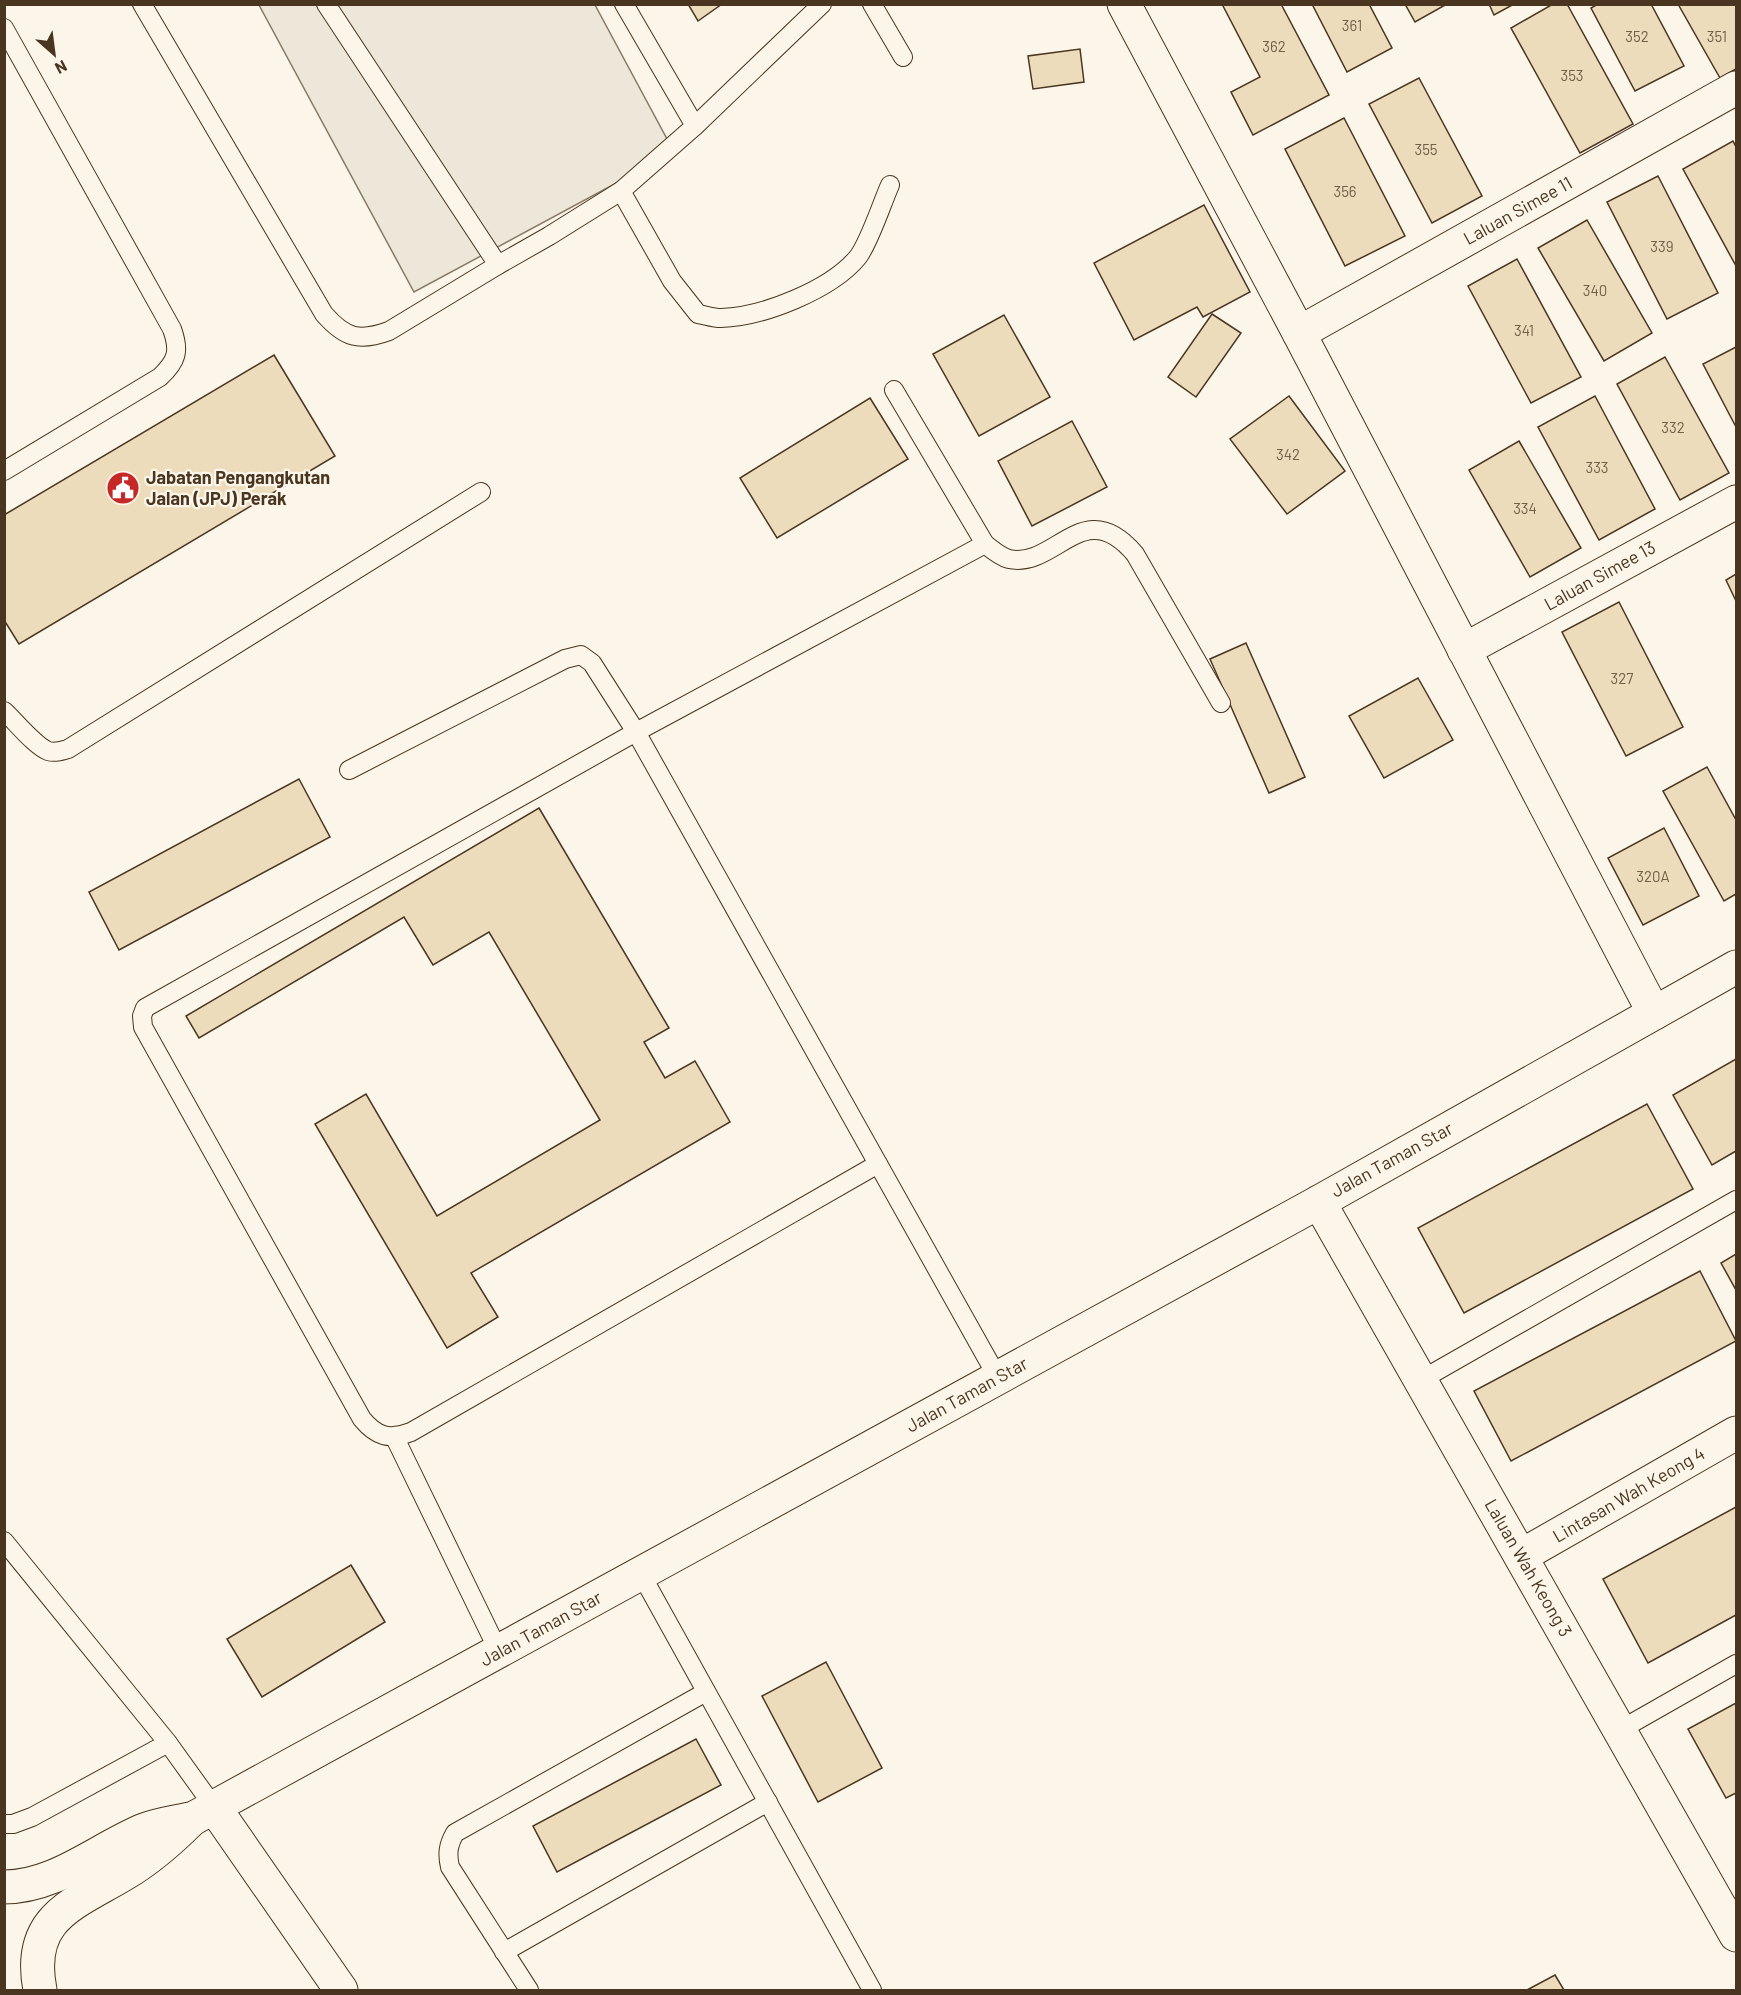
<svg xmlns="http://www.w3.org/2000/svg" width="1741" height="1995" font-family="Barlow,sans-serif">
  <rect width="100%" height="100%" fill="#fbf6e9"/>
  <polygon fill="#ede7d9" stroke="#887966" stroke-width="1.5" points="259,5 595,5 674,152 414,292"/>
  <g fill="#ecdcbc" stroke="#4a3520" stroke-width="1.5">
    <polygon points="688,4 722,4 698,21"/>
    <polygon points="1222,4 1281,4 1329,95 1253,135 1231,92 1260,77"/>
    <polygon points="1312,4 1369,4 1392,48 1347,72"/>
    <polygon points="1405,4 1447,4 1415,22"/>
    <polygon points="1489,4 1514,4 1494,15"/>
    <polygon points="1553,4 1567,4 1633,124 1580,153 1511,28"/>
    <polygon points="1598,4 1651,4 1684,66 1635,91 1591,8"/>
    <polygon points="1678,4 1736,4 1736,69 1720,78"/>
    <polygon points="1080,49 1084,82 1033,89 1028,56"/>
    <polygon points="1419,78 1482,196 1432,223 1369,104"/>
    <polygon points="1344,118 1405,236 1345,266 1285,149"/>
    <polygon points="1733,141 1736,147 1736,266 1683,169"/>
    <polygon points="1658,176 1718,293 1667,319 1607,202"/>
    <polygon points="1204,205 1250,292 1203,317 1197,307 1134,340 1094,263"/>
    <polygon points="1587,220 1652,333 1604,361 1538,248"/>
    <polygon points="1517,259 1581,377 1531,403 1468,286"/>
    <polygon points="1212,314 1241,333 1196,397 1168,377"/>
    <polygon points="1004,315 1050,397 979,436 933,354"/>
    <polygon points="1736,347 1736,427 1703,364"/>
    <polygon points="274,355 335,456 19,644 4,620 4,515"/>
    <polygon points="1665,357 1729,473 1680,500 1617,384"/>
    <polygon points="1289,396 1345,471 1287,514 1230,439"/>
    <polygon points="1595,396 1655,509 1599,540 1538,427"/>
    <polygon points="870,398 908,459 777,538 740,478"/>
    <polygon points="1072,421 1107,487 1032,526 998,461"/>
    <polygon points="1519,441 1581,548 1530,577 1469,470"/>
    <polygon points="1736,574 1736,601 1726,580"/>
    <polygon points="1619,602 1683,727 1626,756 1562,632"/>
    <polygon points="1246,643 1305,777 1269,793 1210,659"/>
    <polygon points="1418,678 1453,740 1384,778 1349,716"/>
    <polygon points="1707,767 1736,820 1736,894 1724,901 1663,791"/>
    <polygon points="299,779 330,837 119,950 89,892"/>
    <polygon points="539,808 669,1028 644,1042 665,1078 695,1061 730,1122 471,1273 498,1317 447,1348 315,1124 366,1094 437,1216 600,1120 489,932 433,965 404,917 199,1038 186,1016"/>
    <polygon points="1664,828 1699,896 1643,925 1608,858"/>
    <polygon points="1736,1059 1736,1151 1712,1165 1673,1095"/>
    <polygon points="1647,1104 1693,1189 1464,1313 1418,1228"/>
    <polygon points="1736,1254 1736,1290 1721,1263"/>
    <polygon points="1700,1271 1736,1341 1511,1461 1474,1391"/>
    <polygon points="1736,1507 1736,1615 1648,1663 1603,1579"/>
    <polygon points="351,1565 385,1622 262,1697 227,1639"/>
    <polygon points="826,1662 882,1768 818,1802 762,1696"/>
    <polygon points="1736,1703 1736,1793 1726,1798 1688,1729"/>
    <polygon points="696,1739 721,1785 557,1872 533,1826"/>
    <polygon points="1555,1975 1564,1990 1527,1990"/>
  </g>
  <g fill="none" stroke-linecap="round" stroke-linejoin="round">
    <defs>
      <g id="lane">
        <path d="M 142,4 L 324,314 C 345,338 359,342 389,331 L 498,265"/>
        <polyline points="326,4 498,265 549,236 621,191 695,126 624,4"/>
        <polyline points="872,4 903,57"/>
        <path d="M 4,28 L 172,329 C 180,351 177,361 160,377 L 4,471"/>
        <polyline points="695,126 822,4"/>
        <path d="M 621,191 L 672,281 L 698,314 C 705,315 713,318 721,318 C 762,317 831,290 858,257 C 869,243 882,203 890,185"/>
        <path d="M 985,544 C 991,549 1001,557 1009,559 C 1056,569 1083,493 1135,554 L 1221,703"/>
        <path d="M 4,711 C 15,721 35,746 48,751 C 55,753 61,751 68,749 L 481,492"/>
        <polyline points="349,770 565,659 581,655 592,663 636,732 998,1378"/>
        <path d="M 878,1164 L 411,1432 C 389,1440 377,1437 362,1419 L 143,1027 L 142,1016 L 145,1008 L 636,732 L 985,544 L 894,390"/>
        <polyline points="1421,1380 1736,1200"/>
        <polyline points="395,1438 499,1652"/>
        <polyline points="4,1541 168,1743 214,1807"/>
        <polyline points="641,1574 872,1990"/>
        <polyline points="1620,1730 1736,1664"/>
        <polyline points="4,1824 13,1824 32,1817 168,1743"/>
        <polyline points="504,1952 768,1802"/>
        <path d="M 529,1990 L 450,1867 C 447,1854 448,1845 455,1833 L 706,1692"/>
      </g>
      <g id="street">
        <polyline points="1124,4 1299,333 1654,1013"/>
        <polyline points="1299,333 1736,88"/>
        <polyline points="1464,650 1736,502"/>
        <polyline points="1319,1202 1736,1935"/>
        <polyline points="1521,1556 1736,1433"/>
        <polyline points="214,1807 341,1990"/>
      </g>
      <g id="secondary">
        <path d="M 4,1887 C 56,1887 98,1849 144,1830 C 159,1824 178,1822 194,1818 L 1319,1202 L 1736,967"/>
        <path d="M 40,1990 C 26,1918 72,1905 124,1874 C 150,1859 171,1840 192,1819"/>
      </g>
    </defs>
    <use href="#lane" stroke="#4a3520" stroke-width="20"/>
    <use href="#street" stroke="#4a3520" stroke-width="35"/>
    <use href="#secondary" stroke="#4a3520" stroke-width="35"/>
    <use href="#lane" stroke="#fbf6e9" stroke-width="18"/>
    <use href="#street" stroke="#fbf6e9" stroke-width="33"/>
    <use href="#secondary" stroke="#fbf6e9" stroke-width="33"/>
  </g>
  <defs>
    <symbol id="civic-disc" viewBox="-11 -11 22 22"><circle r="9.5" fill="#c62828" stroke="#fbf6e9"/><path d="M-.6-6.5H3V-4.5H.6V-3L4-1V1h2V6H-6V1h2V-1L-.6-3ZM-1.2 2.5V6h2.4V2.5Z" fill="#fff"/></symbol>
  </defs>
  <g fill-rule="evenodd">
    <use href="#civic-disc" x="104" y="469" width="38" height="38"/>
  </g>
  <g text-anchor="middle" stroke-width="4.5" stroke-linejoin="round" paint-order="stroke">
    <g font-size="15" fill="#725f47">
      <text x="1352" y="31">361</text>
      <text x="1637" y="42">352</text>
      <text x="1717" y="42">351</text>
      <text x="1274" y="52">362</text>
      <text x="1572" y="81">353</text>
      <text x="1426" y="155">355</text>
      <text x="1345" y="197">356</text>
      <text x="1662" y="252">339</text>
      <text x="1595" y="296">340</text>
      <text x="1524" y="336">341</text>
      <text x="1673" y="433">332</text>
      <text x="1288" y="460">342</text>
      <text x="1597" y="473">333</text>
      <text x="1525" y="514">334</text>
      <text x="1622" y="684">327</text>
      <text x="1653" y="882">320A</text>
    </g>
    <g font-size="18" fill="#4a3520" stroke="#fbf6e9">
      <text transform="translate(1518 211) rotate(-29)" y="6">Laluan Simee 11</text>
      <text transform="translate(1600 576) rotate(-29)" y="6">Laluan Simee 13</text>
      <text transform="translate(1392 1160) rotate(-29)" y="6">Jalan Taman Star</text>
      <text transform="translate(967 1395) rotate(-29)" y="6">Jalan Taman Star</text>
      <text transform="translate(1629 1495) rotate(-30)" y="6">Lintasan Wah Keong 4</text>
      <text transform="translate(1528 1568) rotate(60)" y="6">Laluan Wah Keong 3</text>
      <text transform="translate(541 1629) rotate(-29)" y="6">Jalan Taman Star</text>
    </g>
    <g font-size="18" font-weight="bold" fill="#4a3520" stroke="#fbf6e9" text-anchor="start">
      <text x="146" y="484">Jabatan Pengangkutan<tspan x="146" dy="21">Jalan (JPJ) Perak</tspan></text>
    </g>
  </g>
  <rect width="1741" height="1995" fill="none" stroke="#4a3520" stroke-width="12"/>
  <g transform="translate(54 54) rotate(152)" stroke="#fbf6e9" stroke-width="4.5" paint-order="stroke">
  <path d="M0-4.5L10 22L0 15L-10 22Z" fill="#4a3520"/>
  <text y="-9" font-size="16" font-weight="bold" text-anchor="middle" fill="#4a3520">N</text>
  </g>
</svg>
